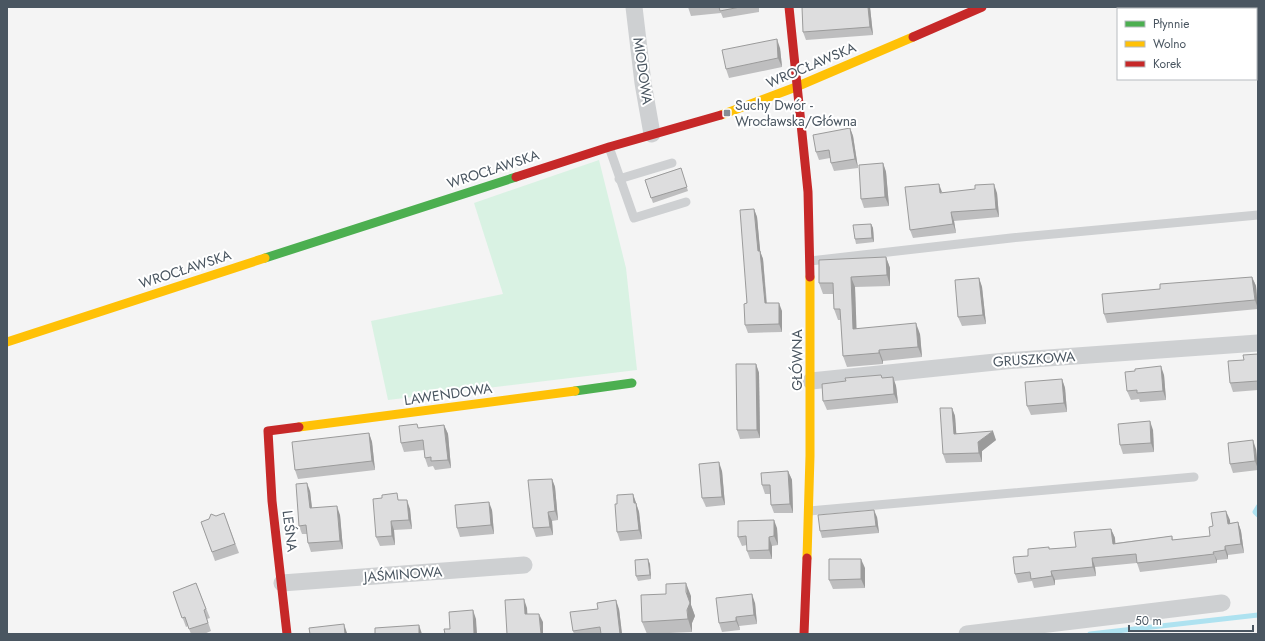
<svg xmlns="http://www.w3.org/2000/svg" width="1265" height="641" font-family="Jost,sans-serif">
  <rect width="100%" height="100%" fill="#f4f4f4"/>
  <polygon fill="#d9f2e3" points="599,160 626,268 637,370 388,400 371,321 503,294 474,203"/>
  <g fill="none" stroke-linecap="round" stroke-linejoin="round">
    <g stroke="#aee2f0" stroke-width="5">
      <polyline points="1258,507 1255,512 1258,515"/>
      <polyline points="1090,634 1258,615"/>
    </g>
    <g stroke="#ced0d2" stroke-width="9">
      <polyline points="609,147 634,218 686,202"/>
      <polyline points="619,179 672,163"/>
      <polyline points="810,261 1011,238 1258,215"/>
      <polyline points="809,511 1194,477"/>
    </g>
    <g stroke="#ced0d2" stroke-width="17">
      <polyline points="634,7 643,83 652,134"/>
      <polyline points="811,381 1005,361 1258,343"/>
      <polyline points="282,583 524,565"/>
      <polyline points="967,634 1222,603"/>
    </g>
    <g stroke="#4caf50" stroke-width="9">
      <polyline points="265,258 516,177"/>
      <polyline points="575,391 632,383"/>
    </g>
    <g stroke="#ffc107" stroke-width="9">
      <polyline points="721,115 796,87 913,37"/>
      <polyline points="7,342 265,258"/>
      <polyline points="299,427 575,391"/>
      <polyline points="807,558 810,456 810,277"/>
    </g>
    <g stroke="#c62828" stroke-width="9">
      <polyline points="789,7 808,192 810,277"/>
      <polyline points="913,37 982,7"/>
      <polyline points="516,177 609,147 721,115"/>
      <polyline points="287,634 272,501 268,431 299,427"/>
      <polyline points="804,634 807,558"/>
    </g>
  </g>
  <g fill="#bebebf">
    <polygon points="688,7 762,7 759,8 759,12 723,18 721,13 691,16"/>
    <polygon points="870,7 873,35 806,40 803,32"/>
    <polygon points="780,48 782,67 729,78 726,69"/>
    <polygon points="850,128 853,136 858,168 834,171 831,163 830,158 819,160 816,152"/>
    <polygon points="883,163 886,172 889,206 864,208 861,199"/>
    <polygon points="681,168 688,191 653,203 645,180"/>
    <polygon points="942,192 997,193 999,217 954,221 956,233 913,238 910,230"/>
    <polygon points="754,209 757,217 760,251 763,259 767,303 782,311 782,332 748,333 745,325"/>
    <polygon points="871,224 873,228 874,242 856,244 855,239"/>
    <polygon points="886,257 890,268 890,286 855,287 856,329 920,334 922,357 883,361 883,364 847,367 843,356 841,320 838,320 834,309 833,294 823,294 819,283"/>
    <polygon points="1252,277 1256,286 1258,309 1107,323 1104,314 1160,289"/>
    <polygon points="979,278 982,287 986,324 962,326 958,317"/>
    <polygon points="1258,354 1258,390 1233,392 1230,383 1244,360"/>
    <polygon points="756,364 759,373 760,438 740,439 737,430"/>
    <polygon points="1164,375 1166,400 1140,402 1139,399 1131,400 1127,391"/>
    <polygon points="893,377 896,386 898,403 827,410 823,401 882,378"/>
    <polygon points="1062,379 1065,388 1067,412 1031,415 1027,406"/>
    <polygon points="952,408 955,416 956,433 996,440 982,451 982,462 946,463 943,454"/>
    <polygon points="444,425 448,434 451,468 435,470 433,466 428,467 425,458 424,450 404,452 401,443 419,428"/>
    <polygon points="1153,430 1154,452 1123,454 1120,445"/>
    <polygon points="369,433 372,442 375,470 298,479 295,470"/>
    <polygon points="1256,449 1258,470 1233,473 1230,464"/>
    <polygon points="722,471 725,505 706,507 702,498"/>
    <polygon points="788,471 792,480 793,513 774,513 771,505 771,494 765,494 762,485"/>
    <polygon points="552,479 555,487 558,520 552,521 553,535 536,537 533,528"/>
    <polygon points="310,491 312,508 340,515 343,549 311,552 308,543 307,534 302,534 299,526"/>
    <polygon points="633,494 639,512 642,539 620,541 617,532"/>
    <polygon points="400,500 410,509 412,529 394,530 395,545 380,546 376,537"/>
    <polygon points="492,510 494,534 460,537 457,528"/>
    <polygon points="224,513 239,553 215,561 201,522"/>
    <polygon points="877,517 879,533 822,538 820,531"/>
    <polygon points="1230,520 1230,523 1238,522 1241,531 1244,553 1228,555 1228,559 1217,560 1217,563 1140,572 1137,563 1095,567 1096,576 1055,580 1055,585 1034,588 1032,581 1018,583 1015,574 1028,556 1049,547 1049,549 1076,547 1111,529 1115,538 1115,543 1172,536 1173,540 1210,536 1213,526"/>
    <polygon points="777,528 778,545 772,546 772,559 750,559 747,551 747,545 742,546 738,537"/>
    <polygon points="650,564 651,579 638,581 636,576"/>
    <polygon points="865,568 865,588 833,589 829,580"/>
    <polygon points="196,583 210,618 207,619 211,631 204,634 191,634 188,626 186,627 173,592"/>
    <polygon points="691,596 691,605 695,616 692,623 692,632 647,634 642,622"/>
    <polygon points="755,603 757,624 739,626 740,630 722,632 719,623"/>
    <polygon points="619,609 622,634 574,634 573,631"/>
  </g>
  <g fill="#9b9b9b">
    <polygon points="868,7 870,7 873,35 870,27"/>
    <polygon points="777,39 780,48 782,67 778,58"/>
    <polygon points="850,128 853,136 858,168 855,159"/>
    <polygon points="883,163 886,172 889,206 885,197"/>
    <polygon points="939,184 942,192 940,193"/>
    <polygon points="994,184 997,193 999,217 996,209"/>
    <polygon points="754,209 757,217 761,259 758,251"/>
    <polygon points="951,212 954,221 956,233 953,224"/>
    <polygon points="871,224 873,228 874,242 872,238"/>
    <polygon points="760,251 763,259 767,311 765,303"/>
    <polygon points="886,257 890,268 890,286 887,275"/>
    <polygon points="851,277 855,287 857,340 853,329"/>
    <polygon points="1252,277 1256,286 1258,309 1255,300"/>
    <polygon points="979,278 982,287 986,324 983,315"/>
    <polygon points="779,303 782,311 782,332 779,324"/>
    <polygon points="916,323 920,334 922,357 918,347"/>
    <polygon points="879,350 883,361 883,364 879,353"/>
    <polygon points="756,364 759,373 760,438 757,430"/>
    <polygon points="1161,366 1164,375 1166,400 1163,391"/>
    <polygon points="893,377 896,386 898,403 894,394"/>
    <polygon points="1062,379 1065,388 1067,412 1064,403"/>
    <polygon points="952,408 955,416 957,442 954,434"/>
    <polygon points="1150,421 1153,430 1154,452 1151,443"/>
    <polygon points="444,425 448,434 451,468 448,460"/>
    <polygon points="993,431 996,440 982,451 982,462 979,453 978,442"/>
    <polygon points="369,433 372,442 375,470 372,461"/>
    <polygon points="1253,440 1256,449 1258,469 1255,461"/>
    <polygon points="719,462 722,471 725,505 722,497"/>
    <polygon points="788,471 792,480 793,513 790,504"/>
    <polygon points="552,479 555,487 558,520 555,511"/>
    <polygon points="307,483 310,491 313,517 310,508"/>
    <polygon points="633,494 639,512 642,539 639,530 634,503"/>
    <polygon points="407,500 410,509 412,529 409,520"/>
    <polygon points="489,502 492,510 494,534 491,525"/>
    <polygon points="337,506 340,515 343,549 340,541"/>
    <polygon points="874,510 877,517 879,533 876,526"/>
    <polygon points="1226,511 1230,520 1231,533 1228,524"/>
    <polygon points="548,512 552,521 553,535 550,527"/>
    <polygon points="774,520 777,528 778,545 774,536"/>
    <polygon points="391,521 394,530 395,545 392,536"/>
    <polygon points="1238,522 1241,531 1244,553 1241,544"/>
    <polygon points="1111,529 1115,538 1116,552 1113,544"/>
    <polygon points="769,537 772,546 772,559 769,550"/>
    <polygon points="1225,546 1228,555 1228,559 1225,550"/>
    <polygon points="1213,552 1217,560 1217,563 1214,554"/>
    <polygon points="1092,558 1095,567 1096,576 1093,567"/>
    <polygon points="648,559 650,564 651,579 650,575"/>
    <polygon points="861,559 865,568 865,588 861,579"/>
    <polygon points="1051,571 1055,580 1055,585 1052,576"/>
    <polygon points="686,583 691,596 691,605 695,616 692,623 692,632 688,619"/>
    <polygon points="752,594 755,603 757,624 754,615"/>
    <polygon points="524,599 527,608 528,623 525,614"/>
    <polygon points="616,600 619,609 622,634 620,634"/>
    <polygon points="473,610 476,619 477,634 474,634"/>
    <polygon points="539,614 543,622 543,634 541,634"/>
    <polygon points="736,617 739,626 740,630 736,621"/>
    <polygon points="344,624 347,633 347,634 345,634"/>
    <polygon points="419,625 422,634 419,634"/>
  </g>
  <g fill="#ddddde" stroke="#9b9b9b">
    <polygon points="719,7 740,7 720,11"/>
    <polygon points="802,7 868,7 870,27 803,32"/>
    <polygon points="777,39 778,58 726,69 722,50"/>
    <polygon points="850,128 855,159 831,163 829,150 816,152 813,135"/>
    <polygon points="883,163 885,197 861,199 859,165"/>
    <polygon points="681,168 687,187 651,198 645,180"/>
    <polygon points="939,184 940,193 975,189 975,185 994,184 996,209 951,212 953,224 910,230 905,187"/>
    <polygon points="754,209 758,251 760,251 765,303 779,303 779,324 745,325 744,304 747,303 740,210"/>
    <polygon points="871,224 872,238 855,239 853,225"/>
    <polygon points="886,257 887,275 851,277 853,329 916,323 918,347 879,350 879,353 843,356 840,309 834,309 833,283 819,283 819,260"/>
    <polygon points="1252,277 1255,300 1104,314 1102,294 1160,289 1160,284"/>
    <polygon points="979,278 983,315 958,317 955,280"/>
    <polygon points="1258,354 1258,381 1230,383 1228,361 1244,360 1243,355"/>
    <polygon points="736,364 756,364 757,430 737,430"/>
    <polygon points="1161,366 1163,391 1137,393 1137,390 1127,391 1125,372 1135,371 1135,369"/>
    <polygon points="881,375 882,378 893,377 894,394 823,401 822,384 846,381 845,378"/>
    <polygon points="1062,379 1064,403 1027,406 1025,382"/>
    <polygon points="940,408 952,408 954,434 993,431 978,442 979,453 943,454"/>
    <polygon points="1150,421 1151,443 1120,445 1118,424"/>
    <polygon points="417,424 418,428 444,425 448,460 431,461 431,457 425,458 423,440 401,443 399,426"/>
    <polygon points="369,433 372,461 295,470 292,442"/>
    <polygon points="1253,440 1255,461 1230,464 1228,443"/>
    <polygon points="719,462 722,497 702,498 699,464"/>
    <polygon points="788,471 790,504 771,505 770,485 762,485 761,473"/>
    <polygon points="552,479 555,511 548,512 550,527 533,528 528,480"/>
    <polygon points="307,483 310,508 337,506 340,541 308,543 306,525 299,526 296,484"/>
    <polygon points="397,493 398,500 407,500 409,520 391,521 392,536 376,537 373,499 382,498 382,495"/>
    <polygon points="633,494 634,503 636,503 639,530 617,532 615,504 617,504 617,495"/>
    <polygon points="489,502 491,525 457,528 455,505"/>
    <polygon points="874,510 876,526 820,531 818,515"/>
    <polygon points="1226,511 1228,524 1238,522 1241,544 1225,546 1225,550 1213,552 1214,554 1137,563 1136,554 1092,558 1093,567 1051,571 1052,576 1031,579 1030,572 1015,574 1013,557 1028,556 1028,549 1049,547 1049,549 1076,547 1074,532 1111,529 1113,544 1172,536 1172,540 1210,536 1209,527 1213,526 1211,513"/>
    <polygon points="224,513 235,544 212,552 201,522 209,519 211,514 216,516"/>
    <polygon points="774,520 774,536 769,537 769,550 747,551 746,536 738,537 738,521"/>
    <polygon points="648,559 650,575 636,576 635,560"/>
    <polygon points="829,559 861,559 861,579 829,580"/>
    <polygon points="196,583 206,609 204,610 208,623 189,629 185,617 182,618 173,592"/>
    <polygon points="686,583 686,592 690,603 687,610 688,619 642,622 641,595 666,594 666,584"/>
    <polygon points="752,594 754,615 736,617 736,621 719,623 716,598"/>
    <polygon points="524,599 525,614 539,614 541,634 507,634 505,600"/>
    <polygon points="616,600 620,634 601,634 600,627 573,631 570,612 598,609 597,603"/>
    <polygon points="473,610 474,634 445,634 444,629 450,629 449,612"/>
    <polygon points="344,624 345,634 310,634 309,628"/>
    <polygon points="419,625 419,634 375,634 375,628"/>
  </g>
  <rect fill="#868d94" stroke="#fff" stroke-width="1.5" x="723" y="109" width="8" height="8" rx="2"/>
  <g text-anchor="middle" stroke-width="4" stroke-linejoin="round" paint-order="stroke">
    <g font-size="14" fill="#4a5661" stroke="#fff">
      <text transform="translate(811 65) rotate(-23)" y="5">WROCŁAWSKA</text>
      <text transform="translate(643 71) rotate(82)" y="5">MIODOWA</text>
      <text transform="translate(493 169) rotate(-18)" y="5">WROCŁAWSKA</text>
      <text transform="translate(185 269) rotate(-18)" y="5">WROCŁAWSKA</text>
      <text transform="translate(1034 359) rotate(-4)" y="5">GRUSZKOWA</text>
      <text transform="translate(797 360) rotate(-90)" y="5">GŁÓWNA</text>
      <text transform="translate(448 394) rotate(-8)" y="5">LAWENDOWA</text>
      <text transform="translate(290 531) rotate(83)" y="5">LEŚNA</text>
      <text transform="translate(403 574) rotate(-4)" y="5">JAŚMINOWA</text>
    </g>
    <g font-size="14" fill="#4a5661" stroke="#fff" text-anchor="start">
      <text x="735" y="110">Suchy Dwór -<tspan x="735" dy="16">Wrocławska/Główna</tspan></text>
    </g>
  </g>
  <rect width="1265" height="641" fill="none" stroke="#4a5661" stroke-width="16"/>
  <rect x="1117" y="8" width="140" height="72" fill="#ffffff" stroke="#b7bbc0"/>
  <rect x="1125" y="21" width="20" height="6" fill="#4caf50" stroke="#b7bbc0"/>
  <text x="1153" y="28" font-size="12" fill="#4a5661">Płynnie</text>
  <rect x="1125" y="41" width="20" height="6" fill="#ffc107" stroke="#b7bbc0"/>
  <text x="1153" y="48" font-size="12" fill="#4a5661">Wolno</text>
  <rect x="1125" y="61" width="20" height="6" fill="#c62828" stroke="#b7bbc0"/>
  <text x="1153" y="68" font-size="12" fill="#4a5661">Korek</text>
  <path d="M1129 625v6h124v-6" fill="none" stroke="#4a5661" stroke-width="2"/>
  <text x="1135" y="625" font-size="12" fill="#4a5661" stroke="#ffffff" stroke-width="3" paint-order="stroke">50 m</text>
</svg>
